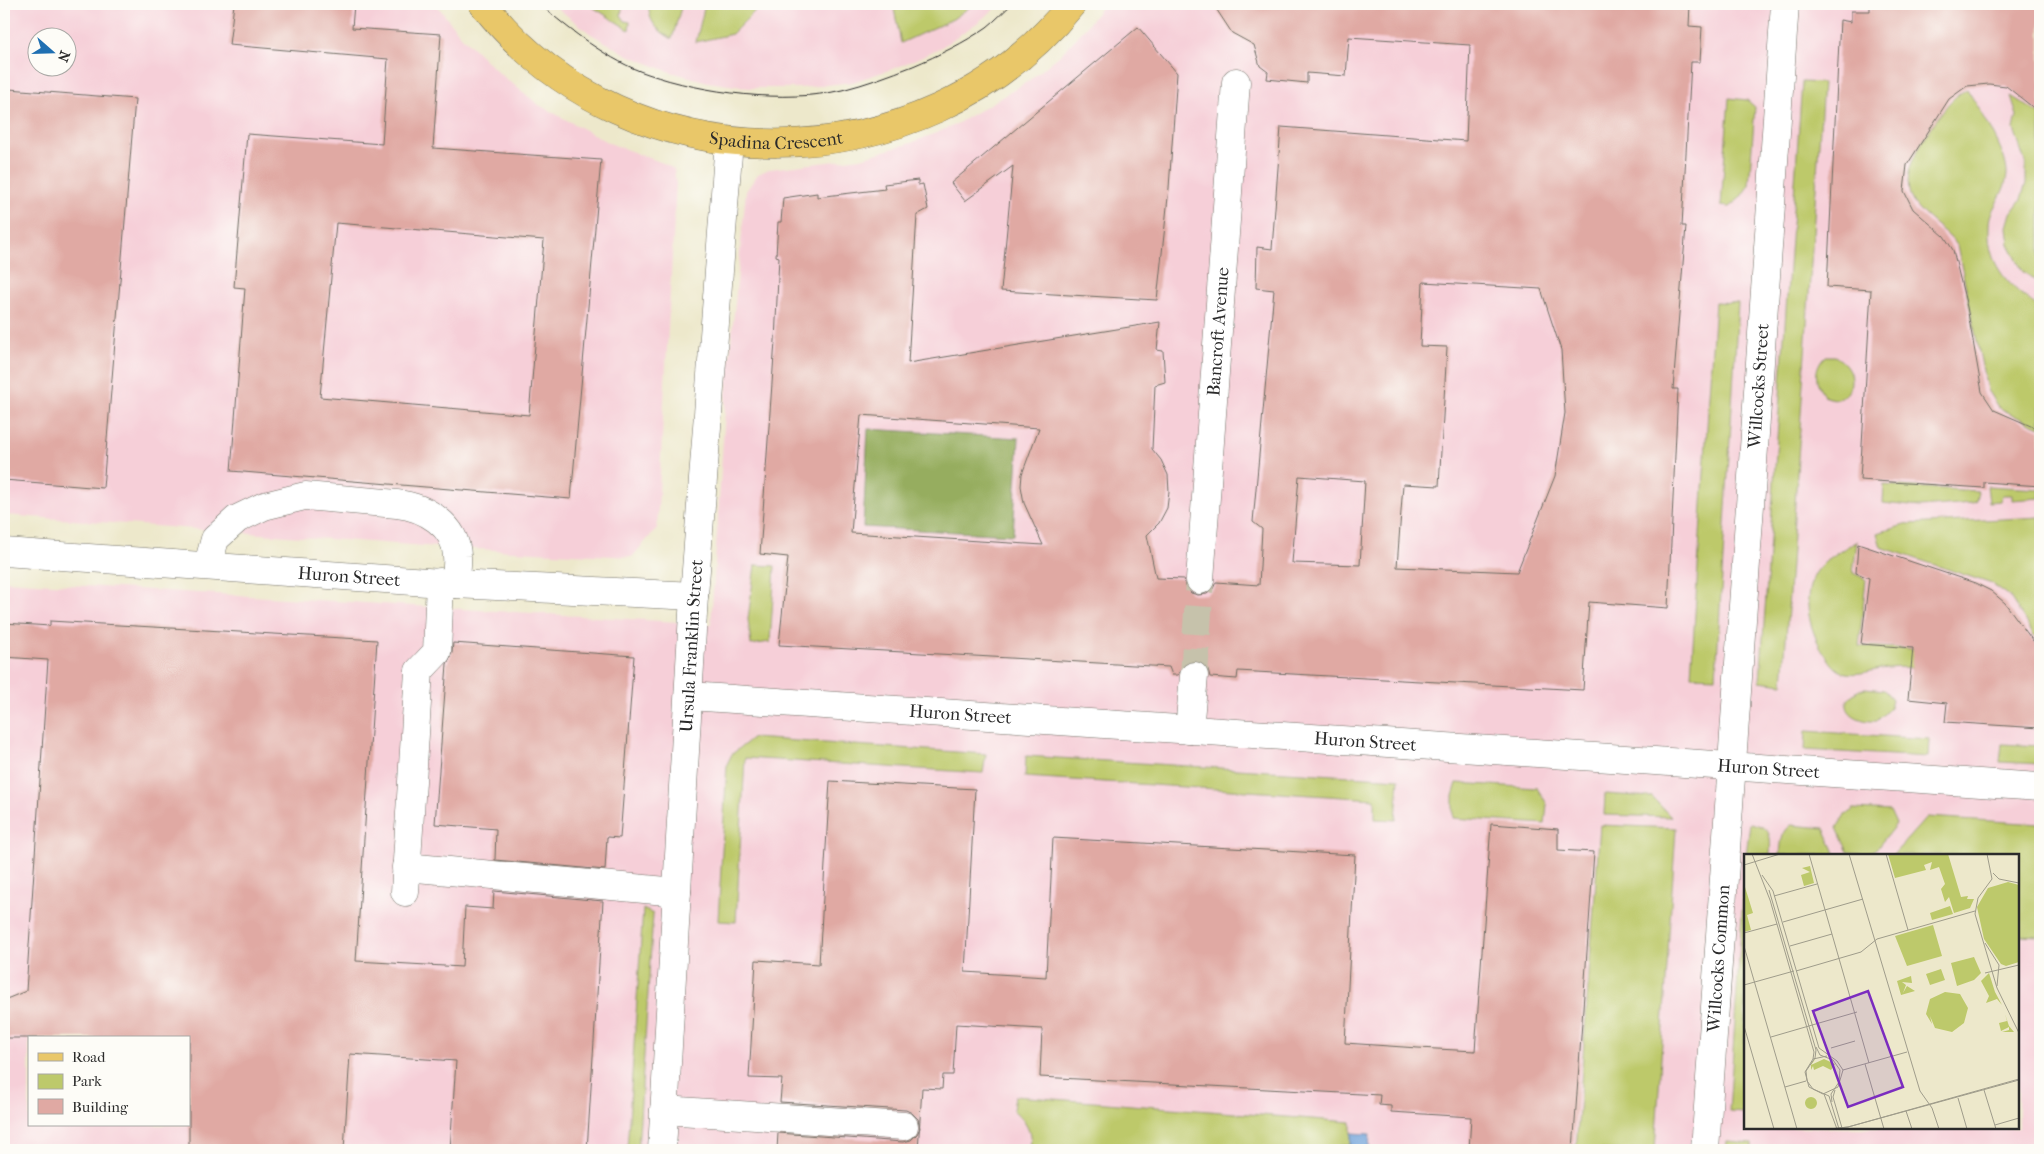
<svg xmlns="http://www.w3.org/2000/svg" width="2044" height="1154" font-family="'IM FELL French Canon',serif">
  <rect width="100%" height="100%" fill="#fdfcf7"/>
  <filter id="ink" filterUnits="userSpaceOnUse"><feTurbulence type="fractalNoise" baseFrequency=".02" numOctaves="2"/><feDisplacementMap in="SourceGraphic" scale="10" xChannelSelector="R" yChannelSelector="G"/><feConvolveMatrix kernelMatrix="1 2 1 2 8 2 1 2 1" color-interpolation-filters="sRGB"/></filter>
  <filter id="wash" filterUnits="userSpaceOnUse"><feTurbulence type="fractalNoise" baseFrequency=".0096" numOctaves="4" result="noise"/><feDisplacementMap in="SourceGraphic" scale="20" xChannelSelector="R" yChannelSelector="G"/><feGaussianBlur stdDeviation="1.12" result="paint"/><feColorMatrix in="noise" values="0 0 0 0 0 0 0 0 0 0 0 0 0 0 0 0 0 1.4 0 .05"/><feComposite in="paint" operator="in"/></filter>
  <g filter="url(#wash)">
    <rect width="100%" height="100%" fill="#ede8cb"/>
    <g fill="#f6cfd8" fill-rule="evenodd">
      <path d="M 4,4 L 436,4 L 461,36 L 499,73 L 539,105 L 609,143 L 663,163 L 674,169 L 676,184 L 657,528 L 632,557 L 438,547 L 4,515 ZM 38,38 L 68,38 L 68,68 L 38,68 Z"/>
      <polygon points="552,4 1001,4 977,23 940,48 898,67 853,82 800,88 749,88 708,82 667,71 628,55 591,34"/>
      <path d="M 1104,4 L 2040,4 L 2040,1150 L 4,1150 L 4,581 L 711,624 L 726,395 L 746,191 L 758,174 L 769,169 L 861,158 L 911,143 L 953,126 L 1027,82 L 1060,55 L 1079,35 ZM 1745,855 L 2018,855 L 2018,1128 L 1745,1128 ZM 29,1038 L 189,1038 L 189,1125 L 29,1125 Z"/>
    </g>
    <g fill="#bdc96b" stroke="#747a4b">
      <polygon points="588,4 623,4 621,15 625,21 630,22 629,30"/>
      <path d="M 649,4 L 682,4 L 672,39 C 657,30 648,22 649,4 Z"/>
      <polygon points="705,4 762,4 732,34 696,42"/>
      <polygon points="893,4 974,4 953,19 901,43"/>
      <polygon points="1802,82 1823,83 1783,684 1760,681"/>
      <path d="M 1967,89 C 1979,109 2008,152 2007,175 C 2006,189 1996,202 1991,214 C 1989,219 1989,224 1989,229 C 1987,267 2012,289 2040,308 L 2040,427 L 2019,418 L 1998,407 L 1987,390 L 1957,245 C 1944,229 1925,219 1913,202 C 1907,193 1907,175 1911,165 C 1916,150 1940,112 1952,100 C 1956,96 1962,92 1967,89 Z"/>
      <polygon points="2011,96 2040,114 2040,283 2023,272 2009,244 2007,227 2011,213 2021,199 2026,183 2026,165 2014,129 2017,115"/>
      <polygon points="1729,98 1747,100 1755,107 1749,185 1740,198 1729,207 1721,206"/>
      <polygon points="1715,302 1738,303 1716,677 1691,676"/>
      <path d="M 1825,356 L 1835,356 C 1839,359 1845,363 1847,367 C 1855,378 1851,398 1836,399 C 1832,399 1827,397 1824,396 C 1815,383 1813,368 1825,356 Z"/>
      <polygon points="1884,485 1978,491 1976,501 1972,503 1920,507 1883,503"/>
      <polygon points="1987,486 2040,489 2040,498 2012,500 2012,495 2002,495 2001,501 1989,502"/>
      <polygon points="2040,517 2040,640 2035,637 2010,597 1992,584 1881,547 1877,533 1908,524"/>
      <path d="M 1857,541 L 1853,573 L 1866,579 L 1859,646 L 1948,651 L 1946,670 C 1927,669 1907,666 1888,668 C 1874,669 1857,677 1843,672 C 1836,670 1831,663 1827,657 C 1811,636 1800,600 1815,574 C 1824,559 1842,550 1857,541 Z"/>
      <polygon points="755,565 775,566 770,642 751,645 748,619"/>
      <path d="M 1865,688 L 1884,690 L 1892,699 L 1890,708 L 1877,721 C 1849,723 1832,700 1865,688 Z"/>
      <polygon points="1806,731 1929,739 1928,757 1805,750"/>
      <polygon points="753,738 986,754 983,773 745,758 736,922 718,921 727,764 732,754"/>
      <polygon points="2002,744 2040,746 2040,764 2000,762"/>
      <polygon points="1026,756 1399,779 1396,820 1375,819 1375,799 1025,777"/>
      <polygon points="1457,783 1537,788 1547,804 1545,824 1453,818 1453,796"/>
      <polygon points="1605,794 1652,797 1671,817 1604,815"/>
      <polygon points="1854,809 1890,811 1896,824 1878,847 1868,854 1848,852 1837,828 1844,816"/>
      <polygon points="1927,817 2040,824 2040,936 2018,935 2018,855 1893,855"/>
      <path d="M 1750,823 C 1772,827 1771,836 1770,855 L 1746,855 Z"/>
      <polygon points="1600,825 1676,828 1655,1150 1576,1150"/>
      <path d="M 1791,825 L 1824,828 L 1836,855 L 1780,855 C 1781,843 1781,833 1791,825 Z"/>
      <polygon points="1745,866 1745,1113 1729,1112"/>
      <polygon points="643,909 653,914 638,1150 627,1150"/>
      <path d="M 1015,1096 L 1351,1122 L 1351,1145 L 1342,1145 L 1332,1150 L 1030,1150 C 1033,1133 1026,1121 1013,1110 Z"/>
      <polygon points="1727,1142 1752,1144 1752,1150 1726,1150"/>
    </g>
    <polygon fill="#96ad5f" stroke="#606c45" points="868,429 1019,438 1013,535 863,527"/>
    <polygon fill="#6da0d9" stroke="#4c6682" points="1351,1133 1370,1134 1369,1150 1332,1150 1342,1145 1351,1145"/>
    <g id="blocks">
      <g fill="#e0a9a3" fill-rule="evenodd">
        <path d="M 234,4 L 354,4 L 352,28 L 441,34 L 433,148 L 601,160 L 571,499 L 231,471 L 245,288 L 234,287 L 247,134 L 382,144 L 388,59 L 229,45 ZM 336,223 L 544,240 L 529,415 L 320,397 Z"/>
        <path d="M 1213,4 L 1690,4 L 1689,26 L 1702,27 L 1700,62 L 1691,62 L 1682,226 L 1686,226 L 1673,389 L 1678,389 L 1668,608 L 1589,602 L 1583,690 L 1238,671 L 1237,679 L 1210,677 L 1208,669 L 1203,664 L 1195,660 L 1187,662 L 1182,667 L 1178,675 L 1172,675 L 1169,667 L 779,645 L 788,557 L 760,554 L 775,341 L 779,257 L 776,256 L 778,222 L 781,222 L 783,198 L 817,193 L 817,197 L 885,189 L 884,184 L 918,180 L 918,185 L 923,184 L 928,209 L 917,215 L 908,363 L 1160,322 L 1157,350 L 1163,351 L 1165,382 L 1155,385 L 1152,449 L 1161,460 L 1168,475 L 1169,492 L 1167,508 L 1159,523 L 1147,535 L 1156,578 L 1184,579 L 1186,587 L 1191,593 L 1198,595 L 1207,594 L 1213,589 L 1216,582 L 1259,585 L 1262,529 L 1253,522 L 1274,290 L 1256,288 L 1257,247 L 1272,249 L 1281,127 L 1466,141 L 1470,45 L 1349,37 L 1346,76 L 1307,73 L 1307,83 L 1267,79 L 1268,72 L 1260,66 L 1254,45 L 1232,33 ZM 1423,282 L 1541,289 L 1561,350 L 1565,413 L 1555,476 L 1517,572 L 1397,567 L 1403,484 L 1439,486 L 1447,347 L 1420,346 ZM 861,415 L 1039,428 L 1022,474 L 1021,486 L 1024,503 L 1043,545 L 851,533 ZM 1299,476 L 1365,481 L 1360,565 L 1292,563 Z"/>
        <polygon points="1870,4 2040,4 2040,113 2006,86 1989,84 1967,86 1949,99 1907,165 1904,191 1913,209 1944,236 1953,250 1967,307 1982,392 1994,410 2040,430 2040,486 1984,482 1984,488 1860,480 1871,290 1827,287 1840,20 1851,22 1851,11 1870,11"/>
        <polygon points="1138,27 1177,73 1169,188 1157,300 1001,291 1013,166 965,201 951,183"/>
        <polygon points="9,89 135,99 103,488 4,480 4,152"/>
        <polygon points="1858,544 1975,583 1991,591 2005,603 2033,641 2040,645 2040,728 1945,722 1947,703 1908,699 1913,648 1861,644 1869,578 1856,573"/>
        <polygon points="50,621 377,640 356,961 462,967 465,907 493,909 494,891 603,901 587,1150 450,1150 456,1061 350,1054 344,1150 189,1150 189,1038 4,1038 4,1000 26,991 48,660 4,657 4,623 50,626"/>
        <polygon points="453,643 634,656 620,838 607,837 605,870 495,860 496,829 435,824 447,664 452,653"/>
        <polygon points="830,781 975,789 965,972 1046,977 1053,838 1355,855 1345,1043 1418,1048 1475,1051 1491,824 1558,829 1558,850 1594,852 1573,1150 1469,1150 1471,1117 1391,1112 1391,1106 1379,1105 1380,1095 1040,1077 1042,1029 956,1024 953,1075 943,1075 942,1089 922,1088 918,1150 777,1150 778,1133 903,1142 911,1140 917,1134 920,1128 918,1119 912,1113 906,1110 780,1102 782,1079 749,1078 756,960 819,964"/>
      </g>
    </g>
  </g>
  <g filter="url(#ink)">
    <use href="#blocks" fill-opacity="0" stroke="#6f6d63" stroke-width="1"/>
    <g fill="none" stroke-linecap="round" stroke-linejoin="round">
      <polyline stroke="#c6c2ab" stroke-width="28" stroke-dasharray="28 14" stroke-linecap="butt" points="1194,676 1200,580"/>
      <defs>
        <g id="minor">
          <path id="s1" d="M 4,552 L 455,584 L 694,596"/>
          <path d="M 208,565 L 215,539 L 237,519 L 264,506 L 305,496 L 397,504 C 425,507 456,525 457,556 C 458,565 456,575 455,584"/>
          <path id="s2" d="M 1200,580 L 1236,82"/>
          <path id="s3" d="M 689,696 L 2040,787"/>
          <polyline points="1189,730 1194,676"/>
          <polyline points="406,867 677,892"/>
          <polyline points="405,892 419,671 437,652 440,582"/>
          <polyline points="664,1110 904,1126"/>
          <path id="s4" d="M 662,1150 L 694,596 L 729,141"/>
          <path id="s5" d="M 1705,1150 L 1785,4"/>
        </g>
        <g id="major">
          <path id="s6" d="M 483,4 C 629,191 925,188 1072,4"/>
        </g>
      </defs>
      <use href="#minor" stroke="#6f6d63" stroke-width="29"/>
      <use href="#major" stroke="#6f6d63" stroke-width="29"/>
      <use href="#minor" stroke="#fff" stroke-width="28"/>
      <use href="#major" stroke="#e9c769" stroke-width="28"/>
      <path stroke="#2b2b2b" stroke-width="1" d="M 540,4 C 569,30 611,62 648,74 C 703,93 785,104 842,90 C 866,84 890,75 913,66 C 939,55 964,43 987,27 C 996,20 1004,11 1012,4"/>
    </g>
  </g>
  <g text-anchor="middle" stroke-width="5" stroke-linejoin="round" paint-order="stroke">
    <g font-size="18" fill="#2b2b2b" stroke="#fdfcf7">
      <text dy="6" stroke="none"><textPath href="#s6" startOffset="336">Spadina Crescent</textPath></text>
      <text dy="6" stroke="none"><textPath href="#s2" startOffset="249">Bancroft Avenue</textPath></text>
      <text dy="6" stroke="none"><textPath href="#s5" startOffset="766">Willcocks Street</textPath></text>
      <text dy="6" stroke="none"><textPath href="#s1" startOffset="346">Huron Street</textPath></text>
      <text dy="6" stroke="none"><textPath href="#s4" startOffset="505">Ursula Franklin Street</textPath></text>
      <text dy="6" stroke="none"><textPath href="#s3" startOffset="272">Huron Street</textPath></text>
      <text dy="6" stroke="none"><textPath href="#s3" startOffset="678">Huron Street</textPath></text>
      <text dy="6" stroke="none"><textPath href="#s3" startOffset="1082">Huron Street</textPath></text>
      <text dy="6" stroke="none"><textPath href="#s5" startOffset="192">Willcocks Common</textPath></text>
    </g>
  </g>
  <g transform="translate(1744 854)">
    <rect width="275" height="275" fill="#ede8cb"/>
    <path d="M 144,0 L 204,0 L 217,43 L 224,42 L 223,45 L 230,45 L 226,54 L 210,59 L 205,43 L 201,48 L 197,35 L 201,30 L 195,13 L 186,16 L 188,8 L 180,11 L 182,16 L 151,24 ZM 66,12 L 70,29 L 60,32 L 57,21 L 66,18 L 58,14 ZM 264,28 L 275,31 L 275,108 L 262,112 L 257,110 L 240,85 L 233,53 L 244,34 ZM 1,33 L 9,59 L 3,61 L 7,76 L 0,78 ZM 206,52 L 209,60 L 188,66 L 186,59 ZM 189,71 L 198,102 L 163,112 L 151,82 ZM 230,103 L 237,119 L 230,126 L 213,132 L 207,109 ZM 197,115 L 201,126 L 186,131 L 182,120 ZM 245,119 L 251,138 L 258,151 L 253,145 L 242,149 L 245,142 L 237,127 ZM 167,122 L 168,129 L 158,128 L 162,131 L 156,133 L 162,131 L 159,139 L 163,132 L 171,137 L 157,141 L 153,127 ZM 201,138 L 216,140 L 224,154 L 220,169 L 208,178 L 191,174 L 186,162 L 188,170 L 182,160 L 186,145 ZM 261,160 L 265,172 L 270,178 L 258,178 L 265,176 L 265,173 L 257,177 L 255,169 L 263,167 ZM 72,204 L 67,211 L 80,205 L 91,210 L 87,216 L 79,212 L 70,216 L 69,212 L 67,216 L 67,209 ZM61 249a6 6 0 1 1 12 0a6 6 0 1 1-12 0Z" fill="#bdc96b"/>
    <path fill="none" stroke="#9f9c8b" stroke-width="1" d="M 8,0 L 26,46 L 70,198 L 69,205M 65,0 L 125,209M 105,0 L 176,237 L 188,254 L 195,275M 142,0 L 164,76M 243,0 L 248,25 L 234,44 L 231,60 L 253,134 L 275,179M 0,11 L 36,0M 249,19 L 255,25 L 275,29M 18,21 L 29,37 L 75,194 L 93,207 L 99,216 L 94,233 L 79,240 L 65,233 L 61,218 L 69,205 L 83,202M 25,36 L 72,196 L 71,204 L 62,217 L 63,227 L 69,235 L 85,242 L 95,275M 30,42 L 73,30M 39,68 L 119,45M 0,79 L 33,70M 241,89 L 255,111 L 253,132M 0,92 L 53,275M 46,92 L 88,80M 52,117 L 117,98 L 133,85 L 231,57M 241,119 L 275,111M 0,131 L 50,117M 0,172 L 30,275M 27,183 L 113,158M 72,193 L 76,201 L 89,206 L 96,216 L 95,228 L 87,240 L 88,248M 87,194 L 111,187M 121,210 L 140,275M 99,216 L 163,198M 41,233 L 62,227M 91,236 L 89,243 L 98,274M 240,236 L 252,275M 80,240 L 93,275M 214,244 L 223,275M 162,257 L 168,275M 251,271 L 275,264M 85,275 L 104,273 L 275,225M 87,275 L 104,273 L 275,226"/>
    <path fill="#7b2cbf" fill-opacity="0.15" stroke="#7b2cbf" stroke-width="2.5" d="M 124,137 L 159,233 L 104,253 L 69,157 Z"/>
    <rect width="275" height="275" fill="none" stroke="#2b2b2b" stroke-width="2.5"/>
  </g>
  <rect width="2044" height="1154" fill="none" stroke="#fdfcf7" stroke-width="20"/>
  <rect x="28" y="1036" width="162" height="90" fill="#fdfcf7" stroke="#a9a8a5"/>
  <rect x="38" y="1053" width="25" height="8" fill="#e9c769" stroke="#a9a8a5"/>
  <text x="72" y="1062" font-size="15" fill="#2b2b2b">Road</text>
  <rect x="38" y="1074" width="25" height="15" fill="#bdc96b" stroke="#a9a8a5"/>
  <text x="72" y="1086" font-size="15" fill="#2b2b2b">Park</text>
  <rect x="38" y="1099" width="25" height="15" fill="#e0a9a3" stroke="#a9a8a5"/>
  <text x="72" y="1112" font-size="15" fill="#2b2b2b">Building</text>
  <g transform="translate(52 52) rotate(110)"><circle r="24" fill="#fdfcf7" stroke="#a9a8a5"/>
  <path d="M0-4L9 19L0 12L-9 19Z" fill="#1f6fb2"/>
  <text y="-8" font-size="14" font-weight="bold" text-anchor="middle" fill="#2b2b2b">N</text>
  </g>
</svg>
